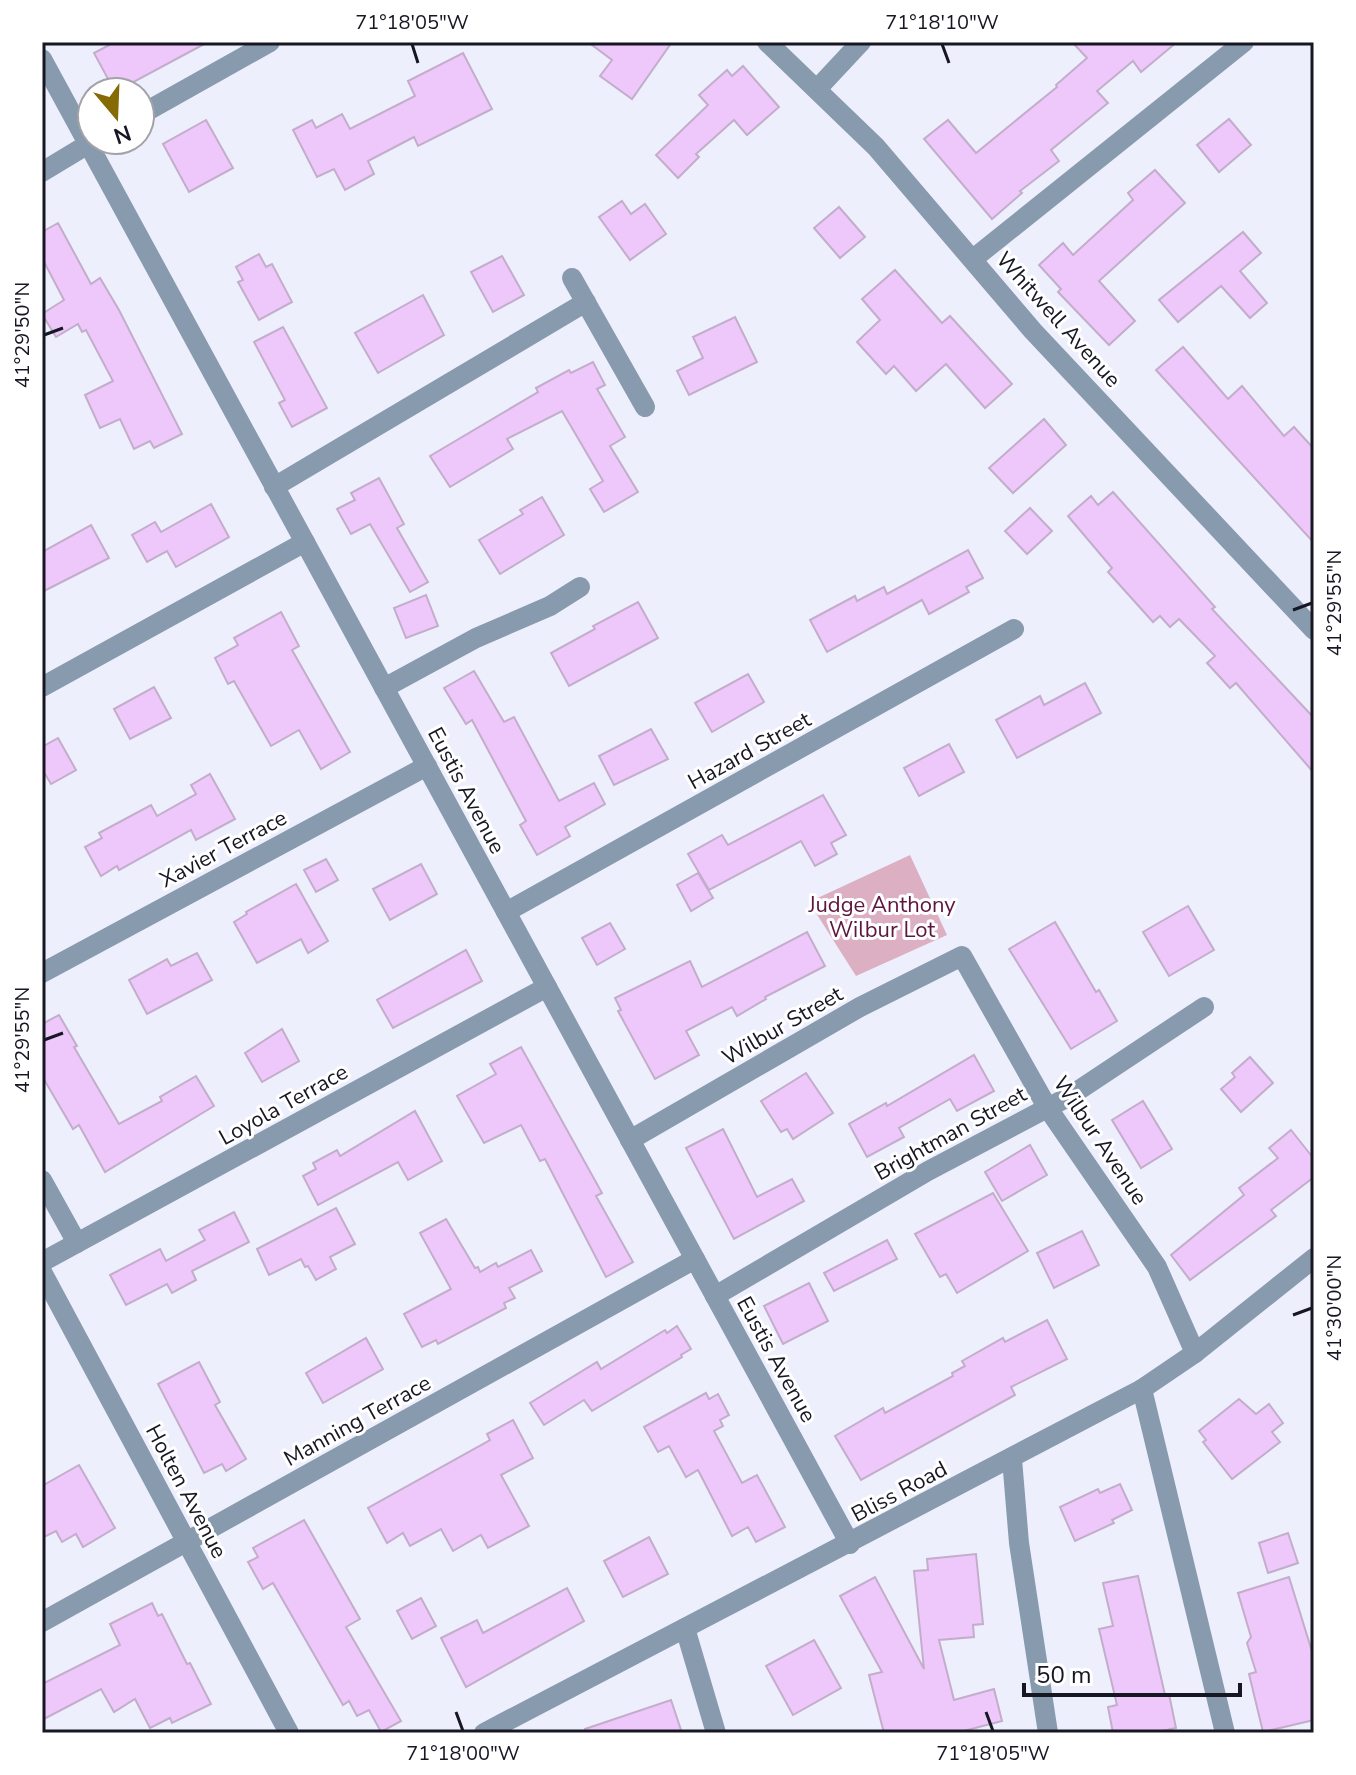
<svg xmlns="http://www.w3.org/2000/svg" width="1356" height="1775" font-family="'Nunito Sans',sans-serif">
  <rect width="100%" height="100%" fill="#eeeffd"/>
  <polygon fill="#ddafc3" points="910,855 947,935 856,976 809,902"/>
  <g fill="#eec8fb" stroke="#c3adcb" stroke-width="2">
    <polygon points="115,42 208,42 115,92 94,53"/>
    <polygon points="588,42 672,42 632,99 600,76 612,60"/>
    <polygon points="1072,42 1177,42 1141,72 1133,61 1097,91 1108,103 1051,150 1059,161 1020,191 1022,193 992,219 924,139 948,120 976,153 1057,87 1056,85 1087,58"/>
    <polygon points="463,53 492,109 418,146 414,137 368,161 374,174 345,190 334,169 317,177 293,130 312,120 316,128 342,114 350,129 415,96 408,81"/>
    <polygon points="743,66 779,107 747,135 734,120 696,154 699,157 678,178 656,155 708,105 699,95 727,70 732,76"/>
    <polygon points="1229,119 1251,145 1219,172 1197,145"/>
    <polygon points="206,120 233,168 189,192 163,144"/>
    <polygon points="1155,170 1185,203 1099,281 1135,321 1109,345 1058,292 1061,289 1039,265 1063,243 1073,255 1133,200 1128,193"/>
    <polygon points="622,201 631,214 645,204 666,234 630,260 599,217"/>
    <polygon points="839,207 865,237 840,258 814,228"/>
    <polygon points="58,223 91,284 100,278 119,310 182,434 154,448 150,441 134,449 120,419 100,428 85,395 113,381 86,330 82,332 78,324 56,337 42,314 64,300 42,258 42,232"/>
    <polygon points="1243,232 1261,253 1240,271 1267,303 1250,318 1221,286 1178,322 1159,300"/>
    <polygon points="259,254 266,267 272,264 292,302 259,320 238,282 243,280 236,267"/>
    <polygon points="502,256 524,295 493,312 471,272"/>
    <polygon points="895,270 942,323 950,316 1012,384 985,408 946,364 916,391 894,366 886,374 857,342 880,320 862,299"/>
    <polygon points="423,295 444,335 378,373 355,333"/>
    <polygon points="735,317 757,362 689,395 677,371 703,358 693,337"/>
    <polygon points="283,327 327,408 292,427 279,403 285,400 254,342"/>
    <polygon points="1183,347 1228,399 1242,386 1284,436 1294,427 1314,449 1314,543 1156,370"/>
    <polygon points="593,362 605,385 597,389 625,437 610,446 638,492 604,512 590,489 603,481 562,411 507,439 513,449 450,487 430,456 538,392 536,388 569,370 571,373"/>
    <polygon points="1044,419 1066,445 1013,493 989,468"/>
    <polygon points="379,478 404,524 397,528 428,582 410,592 370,524 351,534 337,509 355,500 351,493"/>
    <polygon points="1113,492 1215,607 1212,609 1314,718 1314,773 1236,683 1230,688 1207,663 1215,656 1179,619 1170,627 1160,616 1153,622 1108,572 1112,568 1068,516 1091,496 1098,505"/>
    <polygon points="542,497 564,535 500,574 479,540 523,514 520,510"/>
    <polygon points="211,504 229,537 176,567 167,551 147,562 132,535 155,522 161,532"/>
    <polygon points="1030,508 1052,531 1027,554 1005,531"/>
    <polygon points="91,525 109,558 42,592 42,552"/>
    <polygon points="968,550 983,578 966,587 969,592 929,614 922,600 827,652 810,620 855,596 857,601 884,587 887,594"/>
    <polygon points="426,595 438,626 406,638 394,608"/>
    <polygon points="638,602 658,638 569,686 551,653 595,629 593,626"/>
    <polygon points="281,612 299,646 292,650 350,752 321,769 299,730 271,746 234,681 228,684 215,658 238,645 234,638"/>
    <polygon points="474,671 504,722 514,717 559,801 594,783 605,804 565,827 570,836 537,855 520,825 526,821 472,720 466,724 444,688"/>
    <polygon points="748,674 764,702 712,732 695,703"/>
    <polygon points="1085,683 1101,713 1017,758 996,720 1040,696 1044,705"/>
    <polygon points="154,687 171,718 130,739 114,709"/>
    <polygon points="651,729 668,759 614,785 599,756"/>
    <polygon points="58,738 76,770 51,784 42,769 42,747"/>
    <polygon points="949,744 964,772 919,796 904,768"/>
    <polygon points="210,774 235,819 196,840 191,830 119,870 117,866 101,876 85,847 102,838 99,833 151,805 157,816 196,794 191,785"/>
    <polygon points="823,795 846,835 831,843 837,854 815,866 801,841 709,890 688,854 722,835 728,845"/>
    <polygon points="326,859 338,880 316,892 304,870"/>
    <polygon points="421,864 437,894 390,920 373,889"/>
    <polygon points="698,873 713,898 691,911 677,885"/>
    <polygon points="296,884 328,941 308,953 301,939 257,963 234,922 247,914 246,912"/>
    <polygon points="1188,906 1214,950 1169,976 1143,932"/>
    <polygon points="1055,922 1096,992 1099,990 1117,1021 1071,1049 1009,949"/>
    <polygon points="610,923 625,949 597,965 582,938"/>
    <polygon points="807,932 825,966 765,997 766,999 737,1016 732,1007 686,1031 699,1055 655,1079 618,1011 621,1010 615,998 690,961 702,987"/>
    <polygon points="466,950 482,981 393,1028 377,1000"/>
    <polygon points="197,953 212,980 147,1014 129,980 167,959 171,966"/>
    <polygon points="59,1015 77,1046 74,1047 119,1124 162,1101 160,1097 196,1076 214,1106 105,1172 79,1125 73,1129 42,1076 42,1024"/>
    <polygon points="282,1029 299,1061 262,1082 245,1053"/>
    <polygon points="521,1047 602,1193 596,1196 633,1262 606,1277 545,1159 540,1161 521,1125 484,1143 457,1096 496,1074 490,1064"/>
    <polygon points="974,1055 994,1091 957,1111 950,1099 899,1128 904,1137 867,1157 849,1124 886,1103 887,1106"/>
    <polygon points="1250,1057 1273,1083 1241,1112 1221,1089 1235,1077 1232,1073"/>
    <polygon points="806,1073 833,1113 793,1139 787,1129 781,1132 761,1101"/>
    <polygon points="1143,1101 1172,1149 1141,1168 1112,1120"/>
    <polygon points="415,1111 442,1161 408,1180 398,1162 318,1205 303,1176 316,1169 313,1163 337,1150 340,1156"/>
    <polygon points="723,1129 757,1197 792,1179 804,1201 734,1239 686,1148"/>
    <polygon points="1291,1130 1314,1159 1314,1177 1271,1210 1276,1216 1190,1280 1171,1255 1244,1195 1239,1188 1278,1158 1269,1148"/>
    <polygon points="1030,1145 1047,1175 1002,1201 985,1172"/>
    <polygon points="993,1193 1028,1251 957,1293 946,1274 940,1277 915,1234"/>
    <polygon points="336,1208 355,1244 330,1257 336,1269 316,1280 308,1266 305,1267 301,1259 269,1275 257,1249"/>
    <polygon points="234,1212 249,1242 192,1271 196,1280 172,1293 167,1284 126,1305 110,1275 160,1249 166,1261 205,1240 199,1230"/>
    <polygon points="446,1219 475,1268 478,1267 480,1272 496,1263 498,1267 531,1250 542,1271 509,1288 515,1298 504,1303 506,1308 438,1344 436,1340 422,1347 404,1314 451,1289 420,1233"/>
    <polygon points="1082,1231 1099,1265 1054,1288 1037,1253"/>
    <polygon points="887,1240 897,1259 834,1291 824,1273"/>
    <polygon points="809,1283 828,1321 783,1344 764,1306"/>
    <polygon points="1047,1320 1067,1359 1011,1387 1015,1395 861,1480 835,1436 883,1408 885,1413 953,1376 952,1373 965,1366 962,1361 1003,1338 1005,1342"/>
    <polygon points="677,1326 691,1349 681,1355 682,1357 592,1411 584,1400 544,1425 530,1403 597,1362 601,1369 665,1330 667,1333"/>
    <polygon points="366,1338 383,1369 323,1403 306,1373"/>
    <polygon points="199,1362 220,1402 215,1405 246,1459 226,1471 222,1464 204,1473 158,1384"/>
    <polygon points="706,1393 709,1399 718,1394 729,1415 720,1420 723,1426 714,1431 742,1483 757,1475 785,1527 756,1542 748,1527 732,1536 698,1470 686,1477 669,1446 658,1452 644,1427"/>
    <polygon points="1239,1399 1256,1414 1269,1404 1283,1423 1272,1432 1280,1442 1232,1479 1203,1442 1206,1440 1199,1431"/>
    <polygon points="513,1420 533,1458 501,1475 529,1526 488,1548 481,1535 453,1551 441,1529 410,1546 403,1533 387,1543 368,1508 490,1440 487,1434"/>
    <polygon points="79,1465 115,1528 83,1547 76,1534 62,1542 56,1531 42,1538 42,1486"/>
    <polygon points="1120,1484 1132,1510 1112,1520 1114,1523 1075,1541 1060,1507 1098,1489 1100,1493"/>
    <polygon points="304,1520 360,1619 346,1627 401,1721 381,1732 369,1710 357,1716 349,1701 343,1705 273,1583 263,1589 248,1562 258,1557 253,1548"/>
    <polygon points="1288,1533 1298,1563 1268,1573 1259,1543"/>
    <polygon points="649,1537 668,1574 623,1597 604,1561"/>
    <polygon points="976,1554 983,1624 973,1625 974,1637 939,1640 954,1700 994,1689 1002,1721 956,1733 884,1733 869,1675 882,1672 840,1596 875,1577 924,1669 914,1571 928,1570 927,1559"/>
    <polygon points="1138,1576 1165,1695 1169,1694 1176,1728 1152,1733 1113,1733 1108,1707 1117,1705 1099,1629 1113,1626 1103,1583"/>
    <polygon points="1289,1577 1314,1658 1314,1720 1263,1732 1249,1674 1256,1672 1247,1643 1251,1637 1238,1593"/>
    <polygon points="567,1588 584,1621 466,1687 441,1638 477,1620 483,1633"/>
    <polygon points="421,1598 436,1626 412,1639 397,1611"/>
    <polygon points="152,1603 158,1616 162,1614 187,1664 190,1663 211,1704 172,1723 170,1718 150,1728 135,1699 114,1712 101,1689 42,1720 42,1684 120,1645 110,1624"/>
    <polygon points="814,1640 841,1688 793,1715 766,1666"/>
    <polygon points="671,1700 682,1733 586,1733 585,1729"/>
  </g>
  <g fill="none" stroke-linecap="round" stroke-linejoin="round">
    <g stroke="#889aae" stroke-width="20">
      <polyline points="767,42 876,147 1033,331 1314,630"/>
      <polyline points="42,59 850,1544"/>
      <polyline points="818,88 861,42"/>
      <polyline points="140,115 270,42"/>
      <polyline points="42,172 95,140"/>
      <polyline points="973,259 1244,42"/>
      <polyline points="572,278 645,407"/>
      <polyline points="274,487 586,302"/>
      <polyline points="42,687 305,542"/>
      <polyline points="384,688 476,638 550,606 580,587"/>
      <polyline points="506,912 1014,629"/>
      <polyline points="42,973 427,766"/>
      <polyline points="630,1140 860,1007 962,956 1047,1107 1157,1267 1195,1353"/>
      <polyline points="42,1180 77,1243"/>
      <polyline points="42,1262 547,987"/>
      <polyline points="42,1272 289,1733"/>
      <polyline points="715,1296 928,1171 1070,1096 1204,1007"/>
      <polyline points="1142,1389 1225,1733"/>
      <polyline points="1012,1459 1019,1543 1048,1733"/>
      <polyline points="42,1622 695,1259"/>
      <polyline points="685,1628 716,1733"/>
      <polyline points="484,1733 1142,1389 1195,1353 1314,1258"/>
    </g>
  </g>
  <path fill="none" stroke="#171623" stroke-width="3" d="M 412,44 L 418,63M 942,44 L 949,63M 44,335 L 63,328M 1293,610 L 1312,603M 44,1040 L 63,1033M 1293,1315 L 1312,1308M 456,1712 L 463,1731M 986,1712 L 993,1731"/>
  <g text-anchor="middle" stroke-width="6" stroke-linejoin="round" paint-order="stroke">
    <g font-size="22" fill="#171623" stroke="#fff">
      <text transform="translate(1059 319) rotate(48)" y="8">Whitwell Avenue</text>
      <text transform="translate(749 750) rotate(-29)" y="8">Hazard Street</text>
      <text transform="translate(467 790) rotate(62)" y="8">Eustis Avenue</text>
      <text transform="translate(223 848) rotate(-28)" y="8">Xavier Terrace</text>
      <text transform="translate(782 1025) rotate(-30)" y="8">Wilbur Street</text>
      <text transform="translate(283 1104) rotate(-29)" y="8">Loyola Terrace</text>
      <text transform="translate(950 1133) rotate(-29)" y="8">Brightman Street</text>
      <text transform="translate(1101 1140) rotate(56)" y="8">Wilbur Avenue</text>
      <text transform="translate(777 1359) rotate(61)" y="8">Eustis Avenue</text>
      <text transform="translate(357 1420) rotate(-29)" y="8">Manning Terrace</text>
      <text transform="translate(187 1491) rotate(62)" y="8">Holten Avenue</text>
      <text transform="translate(899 1491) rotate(-28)" y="8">Bliss Road</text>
    </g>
    <g font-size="22" fill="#5d163e" stroke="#fff">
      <text x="882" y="912">Judge Anthony<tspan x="882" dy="25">Wilbur Lot</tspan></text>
    </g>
  </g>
  <rect width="1356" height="1775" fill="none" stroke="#ffffff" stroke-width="88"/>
  <g transform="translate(116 116) rotate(161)"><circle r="38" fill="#ffffff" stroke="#a2a2a7" stroke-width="2"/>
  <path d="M0-6L14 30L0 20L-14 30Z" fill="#866a05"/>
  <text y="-12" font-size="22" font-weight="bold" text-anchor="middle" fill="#171623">N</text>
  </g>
  <path d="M1024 1683v12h216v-12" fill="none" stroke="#171623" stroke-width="4"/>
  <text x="1036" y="1683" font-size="24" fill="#171623" stroke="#ffffff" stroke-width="6" paint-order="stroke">50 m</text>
  <rect x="44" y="44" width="1268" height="1687" fill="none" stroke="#171623" stroke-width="3"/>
  <g font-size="20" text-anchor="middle" fill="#171623">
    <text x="412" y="29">71°18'05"W</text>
    <text x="942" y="29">71°18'10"W</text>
    <text transform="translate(22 335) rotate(-90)" y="7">41°29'50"N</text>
    <text transform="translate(1334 603) rotate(-90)" y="7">41°29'55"N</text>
    <text transform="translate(22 1040) rotate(-90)" y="7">41°29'55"N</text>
    <text transform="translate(1334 1308) rotate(-90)" y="7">41°30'00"N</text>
    <text x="463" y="1760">71°18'00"W</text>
    <text x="993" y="1760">71°18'05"W</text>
  </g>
</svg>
